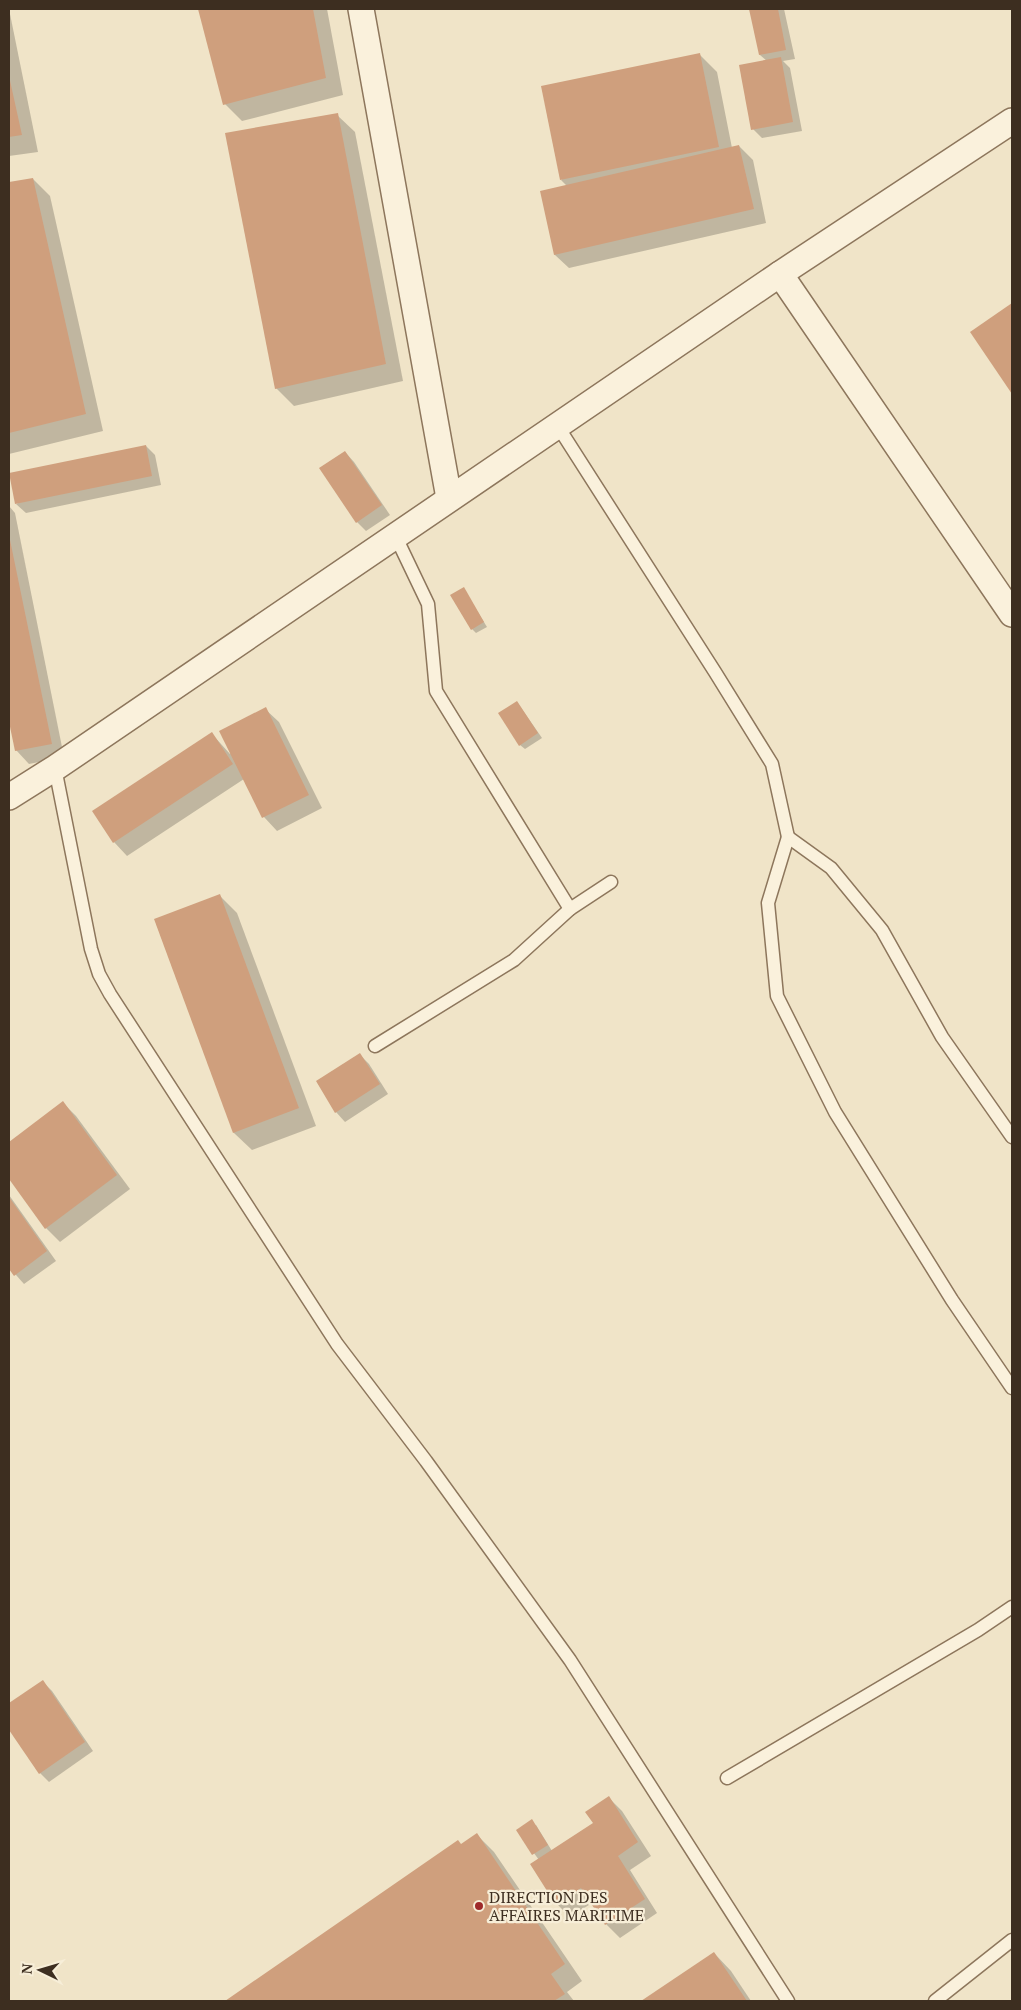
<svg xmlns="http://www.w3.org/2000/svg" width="1021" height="2010" font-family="'PT Serif',serif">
  <rect width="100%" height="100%" fill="#f0e4c8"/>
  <g fill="#0003">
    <polygon points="9,9 38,152 9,156"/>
    <polygon points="199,9 327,9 343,95 242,121 225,104"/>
    <polygon points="751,9 784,9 795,59 783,61 790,68 802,131 762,138 753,129 767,61 760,55"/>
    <polygon points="699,54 717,72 732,148 739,146 753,160 766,223 569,268 555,255 542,192 567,186 561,180"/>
    <polygon points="337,115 355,132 403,381 294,406 276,388"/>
    <polygon points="33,179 50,196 103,431 9,454 9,183"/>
    <polygon points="1012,304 1012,392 972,332"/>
    <polygon points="146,446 155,455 161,485 26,513 16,504"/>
    <polygon points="345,452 354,462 390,515 366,531 357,522"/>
    <polygon points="9,506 15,513 64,757 29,764 16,750 9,716"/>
    <polygon points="463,588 487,627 476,633 472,629"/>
    <polygon points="517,702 542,738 525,749 520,745"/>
    <polygon points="265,709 279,722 322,808 277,831 264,817 244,779 127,856 114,842 212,734 230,754"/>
    <polygon points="220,896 237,913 316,1126 252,1150 234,1133 155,920"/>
    <polygon points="360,1055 369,1064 388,1094 345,1122 336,1112 317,1082"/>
    <polygon points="63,1103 76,1116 130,1189 60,1242 46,1228 9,1177 9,1143"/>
    <polygon points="9,1195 56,1261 24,1284 9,1267"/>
    <polygon points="43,1682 52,1691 93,1751 49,1782 40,1773 9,1728 9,1705"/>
    <polygon points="609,1798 622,1811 651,1856 630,1870 657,1913 620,1938 606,1924 592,1903 570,1917 557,1904 539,1860 517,1830 536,1825 552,1851 595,1824"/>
    <polygon points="477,1835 494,1852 582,1981 567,1992 574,2001 227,2001 458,1842 461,1846"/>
    <polygon points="714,1953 731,1971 751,2001 643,2001"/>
  </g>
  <g fill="#cf9f7d">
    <polygon points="198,9 313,9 326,78 223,105"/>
    <polygon points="749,9 778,9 786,50 759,55"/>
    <polygon points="700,53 719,147 560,180 541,86"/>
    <polygon points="781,57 793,122 751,130 739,65"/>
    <polygon points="9,76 22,135 9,137"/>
    <polygon points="338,113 386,364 275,389 225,133"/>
    <polygon points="739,145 754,209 554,255 540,191"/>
    <polygon points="33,178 86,414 9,433 9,182"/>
    <polygon points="1012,303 1012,394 970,332"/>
    <polygon points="146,445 152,476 15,504 9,473"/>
    <polygon points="345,451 382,505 356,523 319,468"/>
    <polygon points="9,535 52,744 15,751 9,722"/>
    <polygon points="464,587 484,622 471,630 450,595"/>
    <polygon points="517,701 538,733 519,746 498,713"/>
    <polygon points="266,707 309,795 262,818 219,731"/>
    <polygon points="212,732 233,764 113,843 92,811"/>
    <polygon points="220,894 299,1108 233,1133 154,919"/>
    <polygon points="360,1053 380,1084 335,1113 316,1081"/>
    <polygon points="63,1101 117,1175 45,1229 9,1179 9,1142"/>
    <polygon points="9,1197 47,1251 14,1276 9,1269"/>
    <polygon points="43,1680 85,1742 39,1774 9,1730 9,1703"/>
    <polygon points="609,1796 638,1842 618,1856 645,1899 605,1925 581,1888 556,1905 530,1864 593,1823 585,1812"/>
    <polygon points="532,1819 548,1845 532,1855 516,1830"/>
    <polygon points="477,1833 565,1964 551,1974 565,1994 554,2001 225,2001 458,1840 461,1844"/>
    <polygon points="714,1952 747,2001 641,2001"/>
  </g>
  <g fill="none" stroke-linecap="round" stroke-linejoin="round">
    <defs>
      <g id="service">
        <polyline points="557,425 715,672 772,764 788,837"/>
        <polyline points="395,535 428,604 436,691 570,909"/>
        <polyline points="55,768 91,949 99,974 110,994 337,1344 426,1461 570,1660 788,2001"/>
        <polyline points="375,1046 514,960 570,909 611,882"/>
        <polyline points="1012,1137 942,1037 882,930 831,868 788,837 768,903 777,996 835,1112 952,1300 1012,1388"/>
        <polyline points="727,1778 978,1630 1012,1607"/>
        <polyline points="935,2001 1012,1940"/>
      </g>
      <g id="minor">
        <polyline points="361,9 449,498"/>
        <polyline points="780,274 1012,614"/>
        <polyline points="9,797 55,768 780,274 1012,121"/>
      </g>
    </defs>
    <use href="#service" stroke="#8d765c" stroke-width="15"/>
    <use href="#minor" stroke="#8d765c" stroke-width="28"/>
    <use href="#service" stroke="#faf1dc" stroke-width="12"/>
    <use href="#minor" stroke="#faf1dc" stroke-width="25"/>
  </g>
  <circle fill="#9e2a2b" stroke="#f7eed8" stroke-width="2" cx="479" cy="1906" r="5"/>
  <g text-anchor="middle" stroke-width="4.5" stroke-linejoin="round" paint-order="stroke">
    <g font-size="16" fill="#3d2e20" stroke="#f7eed8" text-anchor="start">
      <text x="489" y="1903">DIRECTION DES<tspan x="489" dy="18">AFFAIRES MARITIME</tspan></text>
    </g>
  </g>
  <rect width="1021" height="2010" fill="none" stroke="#3d2e20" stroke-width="20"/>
  <g transform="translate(40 1970) rotate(275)" stroke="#f7eed8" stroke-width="4" paint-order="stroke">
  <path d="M0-4L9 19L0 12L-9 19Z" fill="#3d2e20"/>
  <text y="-8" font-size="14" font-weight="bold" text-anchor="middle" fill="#3d2e20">N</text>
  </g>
</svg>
